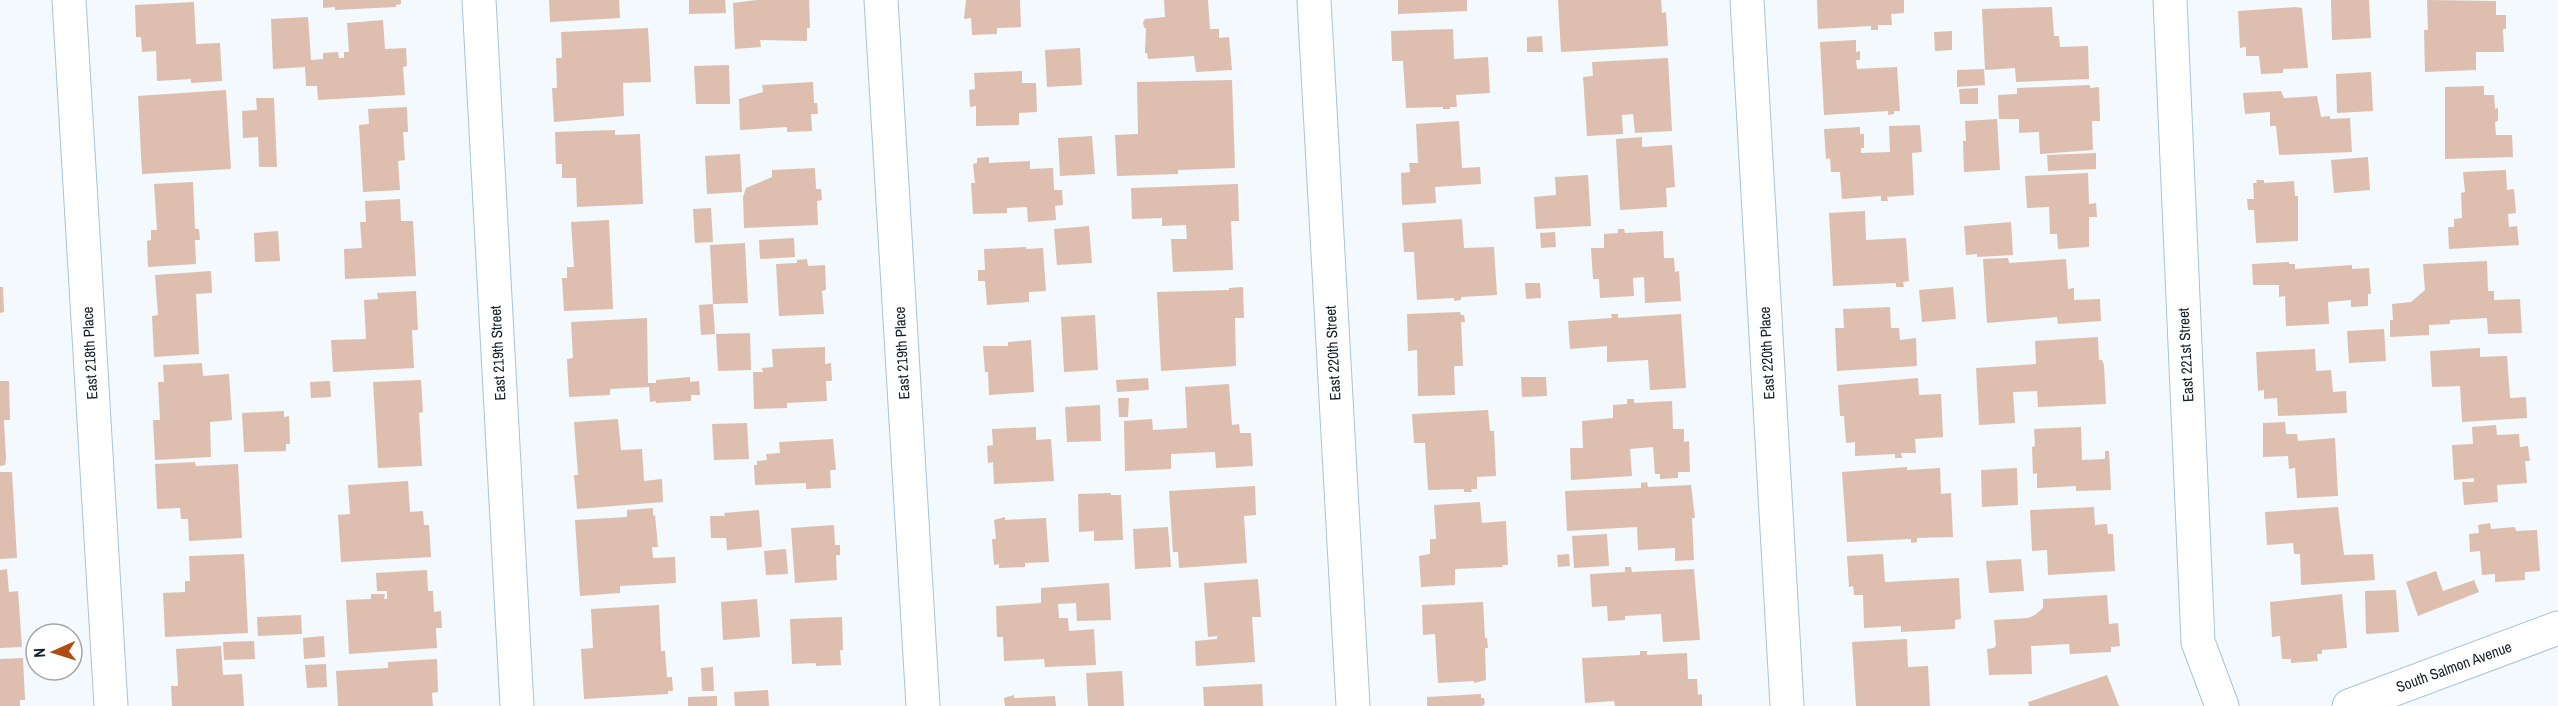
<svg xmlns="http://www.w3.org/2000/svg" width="2558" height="706" font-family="'Archivo Narrow',sans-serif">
  <rect width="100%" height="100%" fill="#f3f9fd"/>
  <g fill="#debeaf">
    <polygon points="323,0 401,0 401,4 396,5 396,7 335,10 335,7 323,8"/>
    <polygon points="549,0 619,0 620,18 550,22"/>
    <polygon points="689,0 725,0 726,13 689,14"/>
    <polygon points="757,0 809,0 810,28 807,28 807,41 760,40 761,47 735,49 733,3"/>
    <polygon points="966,0 1020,0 1021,27 997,28 997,34 972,35 971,18 964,19"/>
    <polygon points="1164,0 1208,0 1210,29 1219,29 1219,38 1229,37 1232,70 1196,72 1194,56 1148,59 1147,53 1145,53 1146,28 1144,28 1143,22 1145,19 1165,17"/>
    <polygon points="1398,0 1467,0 1467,11 1398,14"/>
    <polygon points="1558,0 1661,0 1662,13 1666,12 1668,46 1561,52"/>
    <polygon points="1817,0 1904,0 1904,13 1891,14 1892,25 1878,25 1878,30 1871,30 1871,26 1818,29"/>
    <polygon points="2331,0 2369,0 2371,38 2332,40"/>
    <polygon points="2427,0 2496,1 2496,15 2506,15 2506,29 2503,29 2504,52 2476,52 2476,70 2425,72 2424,30 2428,30"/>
    <polygon points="194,2 196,44 220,43 222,81 191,83 191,79 157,81 156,51 142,52 141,37 136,37 135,5"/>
    <polygon points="2052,7 2054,36 2059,36 2060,47 2088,46 2089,79 2016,82 2015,68 1985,70 1982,9"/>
    <polygon points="2295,7 2302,8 2308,68 2283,69 2283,73 2261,74 2259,56 2246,56 2246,47 2240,48 2238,11"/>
    <polygon points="308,17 311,60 323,59 323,53 338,52 339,58 344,58 344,52 349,52 347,23 383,20 385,49 406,48 407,66 403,67 405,95 318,100 317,86 306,86 305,67 273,69 271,19"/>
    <polygon points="648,28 651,82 623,83 624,116 554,122 552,88 557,88 556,58 562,58 561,32"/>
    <polygon points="1453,29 1454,59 1488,57 1490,93 1456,95 1457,107 1450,107 1450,109 1443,109 1443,107 1406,108 1403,61 1392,61 1391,31"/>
    <polygon points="1952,31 1952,50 1935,51 1934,32"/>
    <polygon points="1542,36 1543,52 1527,52 1527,37"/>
    <polygon points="1856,40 1856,52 1860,51 1860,60 1856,60 1857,69 1897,67 1900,111 1894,111 1894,114 1888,115 1888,111 1824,115 1820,42"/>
    <polygon points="1080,48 1082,85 1047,87 1045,50"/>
    <polygon points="1668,58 1672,131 1635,133 1633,114 1622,115 1623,134 1587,136 1583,77 1593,76 1592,62"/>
    <polygon points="729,65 730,104 696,104 694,66"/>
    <polygon points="1984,69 1985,85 1957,87 1957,70"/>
    <polygon points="1022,71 1022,83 1036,83 1037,112 1019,113 1019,125 976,126 976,106 970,107 969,90 975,89 974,73"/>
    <polygon points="2371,72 2373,111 2337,113 2336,74"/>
    <polygon points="1232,80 1235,168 1178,170 1178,174 1117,176 1115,135 1138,134 1137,82"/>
    <polygon points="813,82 814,103 817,103 818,114 811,114 812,131 787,132 787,127 740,130 739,99 763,92 762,85"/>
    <polygon points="2090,85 2090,88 2099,87 2100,121 2092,121 2093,150 2040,154 2039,132 2019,133 2019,119 1999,119 1998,95 2017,94 2017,88"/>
    <polygon points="2484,86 2484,95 2494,95 2495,109 2498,108 2498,121 2495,122 2496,135 2512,135 2513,157 2445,159 2445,87"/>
    <polygon points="1978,88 1978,104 1960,104 1959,89"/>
    <polygon points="226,90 231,169 142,174 138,96"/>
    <polygon points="2281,91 2284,98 2317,96 2321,117 2330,116 2330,119 2350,118 2352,152 2279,155 2276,126 2270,126 2270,112 2245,114 2243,93"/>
    <polygon points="256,98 274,98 277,167 259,167 258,137 243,138 242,111 257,110"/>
    <polygon points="407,107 408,132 403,132 405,160 398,161 400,190 363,192 359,125 369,124 368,109"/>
    <polygon points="1997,119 2000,170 1964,172 1963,141 1966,141 1965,121"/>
    <polygon points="1459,121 1462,168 1480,167 1481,184 1435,187 1436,203 1402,205 1401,173 1410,172 1409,163 1418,163 1416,124"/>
    <polygon points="1920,125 1922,152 1912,153 1914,195 1887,197 1888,201 1881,201 1881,196 1842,199 1840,172 1831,172 1830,158 1826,159 1824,129 1860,127 1860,134 1864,134 1864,148 1861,148 1861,153 1890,152 1889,126"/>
    <polygon points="615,130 615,135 640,134 643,204 577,207 576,178 562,178 562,164 556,164 555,132"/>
    <polygon points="1092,136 1095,174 1060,176 1058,138"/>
    <polygon points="1642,137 1642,147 1672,145 1675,187 1666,188 1667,207 1620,210 1616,139"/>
    <polygon points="2096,153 2096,169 2048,171 2047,155"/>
    <polygon points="740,154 742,192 707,194 705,156"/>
    <polygon points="989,157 989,163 1030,161 1030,169 1053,168 1054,190 1062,190 1063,205 1055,206 1056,220 1028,222 1027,207 1007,208 1007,213 973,214 971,183 975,183 973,164 977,163 977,158"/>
    <polygon points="2368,157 2370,190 2334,193 2331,160"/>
    <polygon points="815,168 816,189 821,189 822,200 817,201 818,225 744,228 743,197 746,188 772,177 772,170"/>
    <polygon points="2506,170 2507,190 2514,189 2516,213 2508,214 2509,227 2517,226 2519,245 2449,249 2448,227 2454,227 2454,219 2462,218 2461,193 2465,192 2463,172"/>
    <polygon points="2088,173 2089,204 2096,203 2097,217 2089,217 2089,247 2058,249 2057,234 2050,234 2049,207 2027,208 2025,176"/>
    <polygon points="1588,175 1591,226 1536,229 1534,197 1556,195 1555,177"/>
    <polygon points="2256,180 2264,180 2264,183 2294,181 2295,196 2298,196 2298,241 2256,243 2254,210 2248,210 2247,199 2254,199 2253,183 2257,183"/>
    <polygon points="193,182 195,229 199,229 200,240 195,240 196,264 148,267 147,241 151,240 151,230 157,230 154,184"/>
    <polygon points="1238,184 1239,221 1231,221 1233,270 1173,272 1171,239 1187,239 1186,225 1162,226 1162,218 1132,219 1131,188"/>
    <polygon points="400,199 401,221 413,221 416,276 345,279 344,249 362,248 360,222 366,222 365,201"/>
    <polygon points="711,208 713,242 695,243 693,209"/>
    <polygon points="1865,211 1866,240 1906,238 1909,281 1903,282 1904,287 1896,287 1896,283 1833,286 1829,213"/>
    <polygon points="1462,219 1464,248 1494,247 1497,295 1461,297 1461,300 1454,301 1454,298 1417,300 1414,252 1404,252 1402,223"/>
    <polygon points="609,220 613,309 564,311 562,278 567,278 567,267 574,267 571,222"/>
    <polygon points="2011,222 2013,255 1977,257 1977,254 1966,255 1964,226"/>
    <polygon points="1089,226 1092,263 1057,265 1054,229"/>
    <polygon points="1618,229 1624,229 1625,233 1663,231 1664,258 1674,258 1675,272 1679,271 1681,301 1645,303 1644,277 1633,278 1634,296 1600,298 1599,279 1593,279 1591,248 1604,248 1604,234 1618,233"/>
    <polygon points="278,231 280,261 255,262 254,233"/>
    <polygon points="1555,232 1556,247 1541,248 1540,233"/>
    <polygon points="794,238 795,257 760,259 759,240"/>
    <polygon points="745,243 748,303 713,304 715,334 701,335 699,305 713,304 710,245"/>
    <polygon points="1026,247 1026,249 1043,248 1046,291 1029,292 1029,302 987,305 985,281 978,281 978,270 985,270 984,249"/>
    <polygon points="2008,258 2009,263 2066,259 2068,289 2074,288 2074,300 2100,299 2101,321 2058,324 2057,317 1987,323 1983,259"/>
    <polygon points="807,259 808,266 825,265 826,290 822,291 824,314 779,316 776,264 797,263 797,260"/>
    <polygon points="2487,261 2488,291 2494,291 2494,300 2520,299 2522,333 2488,334 2487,318 2450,320 2450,324 2429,325 2429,335 2390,337 2390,320 2393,320 2392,304 2411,302 2425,290 2423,264"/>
    <polygon points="2289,262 2289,264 2295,264 2295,269 2352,265 2352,269 2369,268 2371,294 2368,294 2368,306 2351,307 2351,300 2328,302 2329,324 2286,326 2285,296 2279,297 2279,285 2253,285 2252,264"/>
    <polygon points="211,271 212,293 196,294 199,354 154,357 152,316 158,315 155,275"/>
    <polygon points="1525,283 1540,283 1541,298 1526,299"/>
    <polygon points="0,287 3,287 4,312 0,313"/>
    <polygon points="1243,287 1244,318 1235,318 1236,366 1161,371 1157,292 1229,290 1229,288"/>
    <polygon points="1953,287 1956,319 1922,322 1919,290"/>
    <polygon points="416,291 418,330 412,330 414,368 333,372 331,340 366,339 364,300 378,299 377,293"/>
    <polygon points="1890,307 1891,328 1899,328 1900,340 1916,338 1917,366 1837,371 1835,328 1844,328 1843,309"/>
    <polygon points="1460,312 1461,315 1464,315 1465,322 1461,322 1463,366 1454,366 1455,395 1418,396 1417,350 1408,351 1407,314"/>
    <polygon points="1611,314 1618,314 1618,318 1681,314 1686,388 1650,390 1648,360 1607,362 1607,346 1570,349 1568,321 1612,318"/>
    <polygon points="1095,315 1098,370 1064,372 1061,317"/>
    <polygon points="647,318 648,383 656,383 656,380 690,377 690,382 699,381 700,395 691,395 691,401 656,403 656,401 650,402 649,387 610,389 610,395 569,397 567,359 573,358 571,322"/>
    <polygon points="2384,329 2386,361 2349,363 2347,331"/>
    <polygon points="750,333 751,370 718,371 716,334"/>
    <polygon points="2098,337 2099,360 2102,360 2104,365 2106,404 2038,407 2037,391 2013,392 2015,423 1979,425 1976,368 2036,364 2035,341"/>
    <polygon points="1031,340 1034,392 989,395 988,372 985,372 983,346 1008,346 1008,342"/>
    <polygon points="825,347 825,364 831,363 832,381 826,381 827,401 787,403 787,408 754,409 753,372 763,372 762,368 773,367 772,349"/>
    <polygon points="2480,348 2480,357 2507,356 2510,398 2526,397 2527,418 2462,422 2460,386 2432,387 2430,351"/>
    <polygon points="2315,349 2316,371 2331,370 2333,392 2346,391 2347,413 2278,416 2277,398 2264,399 2264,390 2258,391 2256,352"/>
    <polygon points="202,363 203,376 229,374 232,420 210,422 211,457 155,460 153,420 160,420 158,382 164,382 163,365"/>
    <polygon points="1521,377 1546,377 1547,396 1522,397"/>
    <polygon points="1148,378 1149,390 1117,392 1116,380"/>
    <polygon points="1918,378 1919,395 1941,394 1943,437 1915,439 1916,453 1901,453 1902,458 1895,458 1895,454 1855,456 1855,442 1846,443 1844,416 1840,416 1838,385"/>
    <polygon points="421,380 423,412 419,413 422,466 378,468 373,382"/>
    <polygon points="0,381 9,381 10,420 4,420 6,459 5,465 0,466"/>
    <polygon points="330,381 331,397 311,398 310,382"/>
    <polygon points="1229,384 1232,425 1239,424 1240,433 1251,433 1253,466 1216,468 1215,452 1171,454 1171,469 1125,471 1124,421 1152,419 1153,430 1187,428 1185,387"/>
    <polygon points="1118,398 1129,398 1128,417 1119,417"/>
    <polygon points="1627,399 1634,399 1634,403 1672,401 1673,429 1684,429 1684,442 1689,441 1690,472 1678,472 1678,478 1660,479 1660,474 1655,474 1653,447 1630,449 1632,476 1571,480 1570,448 1583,448 1582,421 1613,418 1613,405 1627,404"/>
    <polygon points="1100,405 1101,441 1067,442 1065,407"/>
    <polygon points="1488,410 1490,431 1494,431 1496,476 1477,477 1477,489 1471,489 1472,492 1464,492 1464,489 1428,490 1425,443 1414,443 1412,414"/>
    <polygon points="284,411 284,417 289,416 290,444 286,444 286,451 244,452 242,413"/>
    <polygon points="618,419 621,450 642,449 644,481 662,479 663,502 577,509 574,475 578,475 574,422"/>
    <polygon points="2285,422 2286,434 2297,434 2298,441 2335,438 2338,496 2297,498 2295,468 2289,469 2288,456 2263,457 2263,423"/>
    <polygon points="747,423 749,459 714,460 712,424"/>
    <polygon points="2496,425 2497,435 2519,434 2520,447 2528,446 2530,461 2525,461 2527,483 2497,485 2498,502 2464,505 2462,482 2474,482 2474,478 2454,480 2452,445 2473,444 2472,427"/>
    <polygon points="1036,427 1036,440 1051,439 1054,481 994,484 993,462 988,463 987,446 993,445 992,429"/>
    <polygon points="2081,427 2082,460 2105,459 2105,451 2109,451 2111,490 2076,491 2076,486 2037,488 2037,473 2033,474 2032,447 2035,446 2034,429"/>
    <polygon points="833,439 836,470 830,470 831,488 806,489 806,483 755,485 754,465 757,465 757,461 767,460 766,454 780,453 779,442"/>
    <polygon points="195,462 196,466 238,464 242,538 189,541 188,519 181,519 180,508 157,509 155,464"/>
    <polygon points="1907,467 1907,470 1940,468 1941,494 1951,493 1953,537 1917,538 1917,542 1911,543 1911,539 1847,542 1842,472"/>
    <polygon points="2017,468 2018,505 1982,507 1981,470"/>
    <polygon points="0,472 12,472 17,558 0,559"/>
    <polygon points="408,481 410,512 423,511 424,525 429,525 431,557 341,562 338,515 350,514 348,485"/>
    <polygon points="1647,482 1648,487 1691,485 1695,518 1692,518 1694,560 1675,561 1675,548 1638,550 1637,527 1567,531 1565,491 1641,488 1641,483"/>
    <polygon points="1255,486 1256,515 1244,516 1247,563 1179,568 1178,552 1173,552 1169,491"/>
    <polygon points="1111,493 1111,495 1121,495 1123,540 1094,541 1094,531 1079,532 1078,494"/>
    <polygon points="1480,502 1482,523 1506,521 1508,565 1502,565 1503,567 1455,569 1455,585 1421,587 1419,556 1430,554 1430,539 1436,539 1434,505"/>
    <polygon points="2094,507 2095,525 2107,524 2108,534 2113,534 2115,571 2048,575 2047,550 2032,551 2030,510"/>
    <polygon points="2338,507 2344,555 2373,554 2375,580 2301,585 2300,554 2294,554 2293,543 2267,545 2265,512"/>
    <polygon points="653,508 653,516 655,515 658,547 652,547 653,558 675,557 676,583 620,586 620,593 580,596 575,520 627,517 627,510"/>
    <polygon points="759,510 762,547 727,550 726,538 711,538 710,516 725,516 724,513"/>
    <polygon points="1005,517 1005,520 1046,518 1049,562 1025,563 1025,567 999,568 999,564 994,565 992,539 996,539 994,520"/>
    <polygon points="2490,523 2491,529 2515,527 2516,531 2537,530 2540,571 2525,572 2525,580 2495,582 2495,574 2482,575 2480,551 2470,552 2469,534 2479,533 2478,525"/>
    <polygon points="834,525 835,545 840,545 840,555 836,555 837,580 795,583 791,528"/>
    <polygon points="1168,527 1171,567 1135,569 1133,529"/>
    <polygon points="1607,534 1609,566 1574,568 1572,536"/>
    <polygon points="786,549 788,574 766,575 764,551"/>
    <polygon points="244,554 248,633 165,637 163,593 185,592 185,581 190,581 189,556"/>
    <polygon points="1569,554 1570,566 1558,567 1557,555"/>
    <polygon points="1883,554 1885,582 1959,578 1961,619 1955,620 1955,629 1901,632 1901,626 1864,628 1863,595 1854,595 1853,586 1849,587 1847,556"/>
    <polygon points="2021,559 2024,591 1989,593 1986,561"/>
    <polygon points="1625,567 1631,567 1632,572 1694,569 1700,640 1663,642 1661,614 1625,616 1625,620 1608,621 1607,606 1592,607 1590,574 1625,572"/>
    <polygon points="7,569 9,592 18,591 22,647 0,648 0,570"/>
    <polygon points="427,570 428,591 433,591 434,612 441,611 442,628 436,628 437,648 349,654 346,600 371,599 371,594 385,594 384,599 387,599 387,591 377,591 376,573"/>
    <polygon points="2436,571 2443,591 2474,580 2479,592 2418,616 2406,582"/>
    <polygon points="1258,579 1261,617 1252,617 1255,662 1196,666 1195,641 1217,639 1217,636 1208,637 1204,583"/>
    <polygon points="1109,583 1111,620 1077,621 1076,603 1058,604 1059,618 1068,618 1069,631 1094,629 1096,665 1045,667 1044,659 1004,661 1003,637 997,637 996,606 1041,603 1041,588"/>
    <polygon points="2396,590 2399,632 2366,634 2365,591"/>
    <polygon points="2342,594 2347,648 2322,650 2322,654 2317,654 2318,661 2291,663 2291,659 2282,659 2280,636 2272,637 2270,602"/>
    <polygon points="2107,595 2109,624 2118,623 2120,646 2111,647 2111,652 2070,654 2069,644 2031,646 2032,674 1989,675 1987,649 1994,648 1996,645 1994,620 2028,618 2035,615 2043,608 2043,599"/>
    <polygon points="757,599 760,637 723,640 721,602"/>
    <polygon points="1483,602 1485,638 1487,638 1488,648 1485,648 1486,680 1474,683 1474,681 1438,683 1435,634 1423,635 1422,605"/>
    <polygon points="659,605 661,651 665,651 667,677 672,677 673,691 668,691 668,694 584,699 581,649 593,648 591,609"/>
    <polygon points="301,615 302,634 258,636 257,617"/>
    <polygon points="842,617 843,650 840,650 841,665 816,666 816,663 792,664 790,619"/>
    <polygon points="324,636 325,657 304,659 303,638"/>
    <polygon points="1907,639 1908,667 1928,666 1930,706 1856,706 1852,642"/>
    <polygon points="254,641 255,659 224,660 223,642"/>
    <polygon points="221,646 223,675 242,674 244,706 172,706 171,686 178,686 176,649"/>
    <polygon points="1640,651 1647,651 1647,655 1687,653 1688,679 1697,679 1698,695 1702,694 1702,706 1615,706 1614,701 1585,703 1582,658 1640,655"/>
    <polygon points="23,658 25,700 20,700 20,706 0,706 0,659"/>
    <polygon points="437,659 438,692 432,693 433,706 338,706 336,671 388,668 388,662"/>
    <polygon points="326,664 327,687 307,688 305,665"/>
    <polygon points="713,667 714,691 702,691 701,668"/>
    <polygon points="1122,671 1124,706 1088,706 1086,673"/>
    <polygon points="2107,675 2119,706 2029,706 2028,702"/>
    <polygon points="1262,684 1263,706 1204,706 1203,687"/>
    <polygon points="768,690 769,706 735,706 734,692"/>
    <polygon points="1481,694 1481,698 1484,698 1485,704 1482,706 1427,706 1427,697"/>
    <polygon points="1014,695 1014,698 1055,696 1056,706 1005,706 1004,698"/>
    <polygon points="717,696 717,706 688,706 688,697"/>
  </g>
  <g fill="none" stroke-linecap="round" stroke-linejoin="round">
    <defs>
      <g id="street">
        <polyline points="69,0 111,706"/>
        <polyline points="479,0 517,706"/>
        <polyline points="881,0 923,706"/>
        <polyline points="1314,0 1353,706"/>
        <polyline points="1747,0 1787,706"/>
        <polyline points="2170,0 2198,642 2222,706"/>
        <polyline points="2349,706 2558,628"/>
      </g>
    </defs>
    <use href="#street" stroke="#a8c4d9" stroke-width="35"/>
    <use href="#street" stroke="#fff" stroke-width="33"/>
  </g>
  <g text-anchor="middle" stroke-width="5" stroke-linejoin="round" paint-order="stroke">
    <g font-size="15" fill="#162028" stroke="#fff">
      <text transform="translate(90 353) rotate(-93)" y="5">East 218th Place</text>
      <text transform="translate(498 353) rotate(-93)" y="5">East 219th Street</text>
      <text transform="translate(902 353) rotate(-93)" y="5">East 219th Place</text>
      <text transform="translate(1333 353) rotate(-93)" y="5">East 220th Street</text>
      <text transform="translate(1767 353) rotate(-93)" y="5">East 220th Place</text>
      <text transform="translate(2186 355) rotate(-93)" y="5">East 221st Street</text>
      <text transform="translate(2454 667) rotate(-20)" y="5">South Salmon Avenue</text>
    </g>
  </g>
  <g transform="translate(54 652) rotate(267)"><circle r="28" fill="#ffffff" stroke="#a2a6a9" stroke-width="1.5"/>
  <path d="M0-4.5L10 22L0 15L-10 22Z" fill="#af4d11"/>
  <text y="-9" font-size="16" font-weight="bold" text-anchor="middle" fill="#162028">N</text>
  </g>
</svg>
